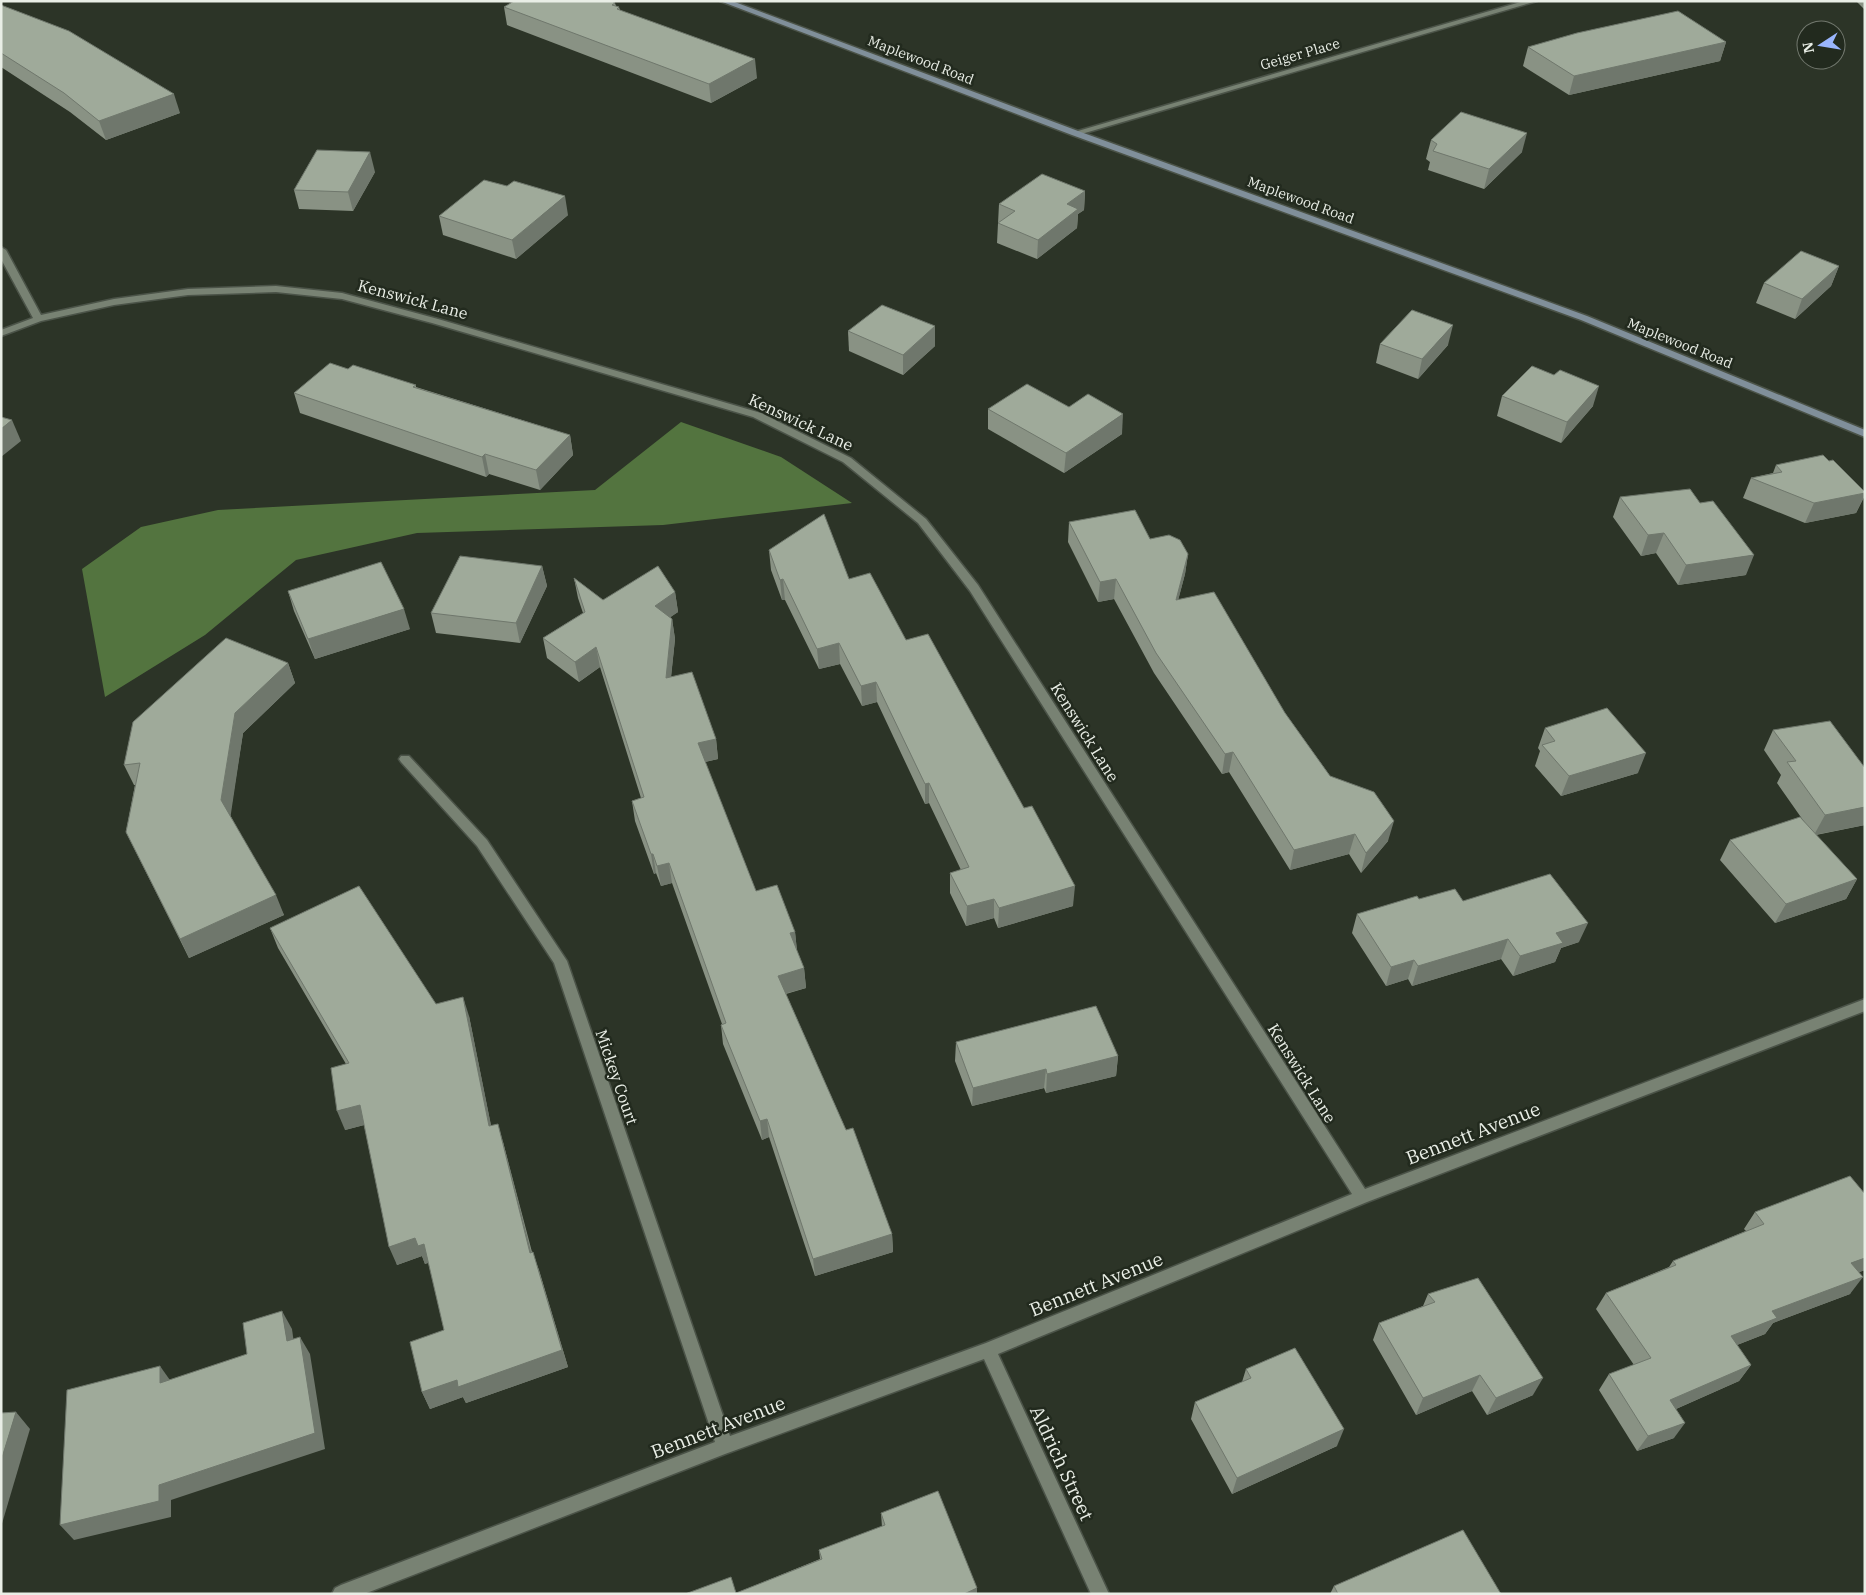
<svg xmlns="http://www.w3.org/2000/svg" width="1866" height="1595" font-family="'IBM Plex Serif',serif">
  <rect width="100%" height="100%" fill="#2c3427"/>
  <polygon fill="#53743f" points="681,422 781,457 852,503 663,525 417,533 296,560 205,635 105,697 82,569 141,527 218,510 595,490"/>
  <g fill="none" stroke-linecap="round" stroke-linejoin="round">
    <defs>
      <g id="street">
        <polygon points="1524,1 1537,1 1078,135 1071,133"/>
        <polygon points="1,247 6,250 41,315 114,299 188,289 276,286 342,293 438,319 761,413 851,458 926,519 978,585 1365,1189 1865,999 1865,1011 1367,1202 998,1354 1109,1594 1091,1594 984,1359 725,1454 364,1594 332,1594 335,1588 341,1585 715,1442 554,963 477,846 401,762 399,759 401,756 409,756 487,840 567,961 730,1436 986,1343 1352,1194 970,591 918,523 843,462 753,417 432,323 342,299 276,292 188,295 114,305 41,321 1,336 1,330 33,318 1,259"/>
      </g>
      <polygon id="secondary" points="720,1 732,1 1078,131 1587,316 1865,430 1865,437 1581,320 1072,135"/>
    </defs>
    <use href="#street" stroke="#4b5348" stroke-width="3"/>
    <use href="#secondary" stroke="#4b5348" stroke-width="3"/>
    <use href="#street" fill="#788273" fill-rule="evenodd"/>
    <use href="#secondary" fill="#808f9a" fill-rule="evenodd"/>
  </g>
  <g fill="#899284">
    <polygon points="1856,1 1865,1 1865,10"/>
    <polygon points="615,3 616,6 619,7 620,10 757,78 711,103 507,25 504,7"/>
    <polygon points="1,5 180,113 106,140 70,112 1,67"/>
    <polygon points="1726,42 1720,61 1569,95 1523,66 1528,47"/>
    <polygon points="1431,140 1522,152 1484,189 1428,170 1430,162 1426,159"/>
    <polygon points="375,172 353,211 299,209 294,190"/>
    <polygon points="1085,191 1084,210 1078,214 1077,228 1037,259 997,243 999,204"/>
    <polygon points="568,215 516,259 443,235 439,216"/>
    <polygon points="1839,266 1831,286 1795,319 1756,303 1764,283"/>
    <polygon points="935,326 935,346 903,375 849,351 848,331"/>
    <polygon points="1380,344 1448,345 1418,379 1376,363"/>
    <polygon points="348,369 416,385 416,387 570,435 573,455 540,490 489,474 486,477 300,413 294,393"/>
    <polygon points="1502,396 1593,406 1561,443 1497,416"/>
    <polygon points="1069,407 1122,434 1064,473 988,429 988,409"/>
    <polygon points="1829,461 1865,492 1865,495 1856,513 1805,523 1743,498 1751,478 1773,473 1776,465"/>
    <polygon points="1620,497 1746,575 1678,585 1656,553 1641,556 1613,517"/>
    <polygon points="1069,522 1150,539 1188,554 1185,574 1178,600 1285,713 1330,776 1388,841 1361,873 1349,854 1290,870 1229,772 1222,774 1154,673 1114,599 1098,602 1068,542"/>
    <polygon points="769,550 849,579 906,640 1073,906 998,928 994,918 966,926 950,893 950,873 961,870 929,803 925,804 877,702 862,706 840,664 819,669 785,600 782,600 771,570"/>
    <polygon points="542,566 547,586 520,643 436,633 431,613"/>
    <polygon points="574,578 603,600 675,592 678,612 670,617 672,619 675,639 671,676 716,739 718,759 705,762 756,891 795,932 797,951 804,968 806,988 786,994 892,1234 893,1252 815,1276 769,1137 762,1140 723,1044 721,1025 722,1024 672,883 661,886 656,873 654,874 635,821 632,801 641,798 600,667 579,682 547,658 543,638 583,613 578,598"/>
    <polygon points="288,591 410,629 315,659 294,611"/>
    <polygon points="288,663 295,683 243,733 230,815 284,915 189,958 126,832 135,785 134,785 124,765"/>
    <polygon points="1545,728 1638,773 1561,796 1535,766 1540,751 1538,748"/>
    <polygon points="1773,730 1865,825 1816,835 1857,879 1846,899 1775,923 1720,860 1730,840 1805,823 1777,783 1781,775 1764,750"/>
    <polygon points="1419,899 1463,901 1579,942 1561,948 1555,962 1513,976 1501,959 1412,986 1408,979 1386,986 1352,933 1357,914"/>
    <polygon points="270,928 436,1004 469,1016 491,1126 503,1142 532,1252 539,1270 568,1367 466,1403 463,1397 430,1409 422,1392 444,1330 429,1262 425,1264 422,1256 397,1265 364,1125 345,1130 346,1064 278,948"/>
    <polygon points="956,1042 1118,1056 1116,1076 1046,1093 1044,1088 972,1106 955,1061"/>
    <polygon points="1755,1212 1865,1270 1859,1272 1850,1294 1773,1323 1765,1334 1737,1345 1751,1365 1739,1381 1676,1409 1674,1438 1637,1451 1599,1390 1609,1374 1634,1365 1596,1309 1606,1293 1669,1267 1673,1261 1746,1231 1744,1229"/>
    <polygon points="1428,1294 1533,1395 1487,1415 1472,1391 1416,1415 1373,1340 1379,1323 1423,1306"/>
    <polygon points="1246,1369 1337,1446 1232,1494 1191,1419 1195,1402 1242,1382"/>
    <polygon points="881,1513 977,1594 736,1593 820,1559 819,1550 882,1527"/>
    <polygon points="1334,1586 1501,1594 1330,1594"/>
  </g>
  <g fill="#6f776c">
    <polygon points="1726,42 1720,61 1569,95 1574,76"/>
    <polygon points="755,59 757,78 711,103 709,84"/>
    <polygon points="174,94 180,113 106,140 99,121"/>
    <polygon points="1527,133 1522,152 1484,189 1489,169"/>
    <polygon points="370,152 375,172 353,211 348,192"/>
    <polygon points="1085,191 1084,210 1078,214 1077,228 1037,259 1038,240 1067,204"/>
    <polygon points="565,196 568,215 516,259 512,240"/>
    <polygon points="1839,266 1831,286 1795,319 1802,299"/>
    <polygon points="1453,325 1448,345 1418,379 1422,359"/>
    <polygon points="935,326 935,346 903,375 903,355"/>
    <polygon points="1599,386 1593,406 1561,443 1567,422"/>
    <polygon points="1123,414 1122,434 1064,473 1066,453"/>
    <polygon points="12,420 21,441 1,457 1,429"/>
    <polygon points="570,435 573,455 540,490 536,470"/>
    <polygon points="485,454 489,474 486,477 482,457"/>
    <polygon points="1865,493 1865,495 1856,513 1805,523 1814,503"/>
    <polygon points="1664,533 1656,553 1641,556 1648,535"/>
    <polygon points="1188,554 1185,574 1173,620 1176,600"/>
    <polygon points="1754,555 1746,575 1678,585 1686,565"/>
    <polygon points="542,566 547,586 520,643 516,623"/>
    <polygon points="783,579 785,600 782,600 780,580"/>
    <polygon points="1116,579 1114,599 1098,602 1100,582"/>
    <polygon points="675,592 678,612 658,626 655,606"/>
    <polygon points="404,609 410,629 315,659 308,639"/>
    <polygon points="672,619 675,639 669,698 666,678"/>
    <polygon points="839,643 840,664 819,669 817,649"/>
    <polygon points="596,647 600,667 579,682 575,662"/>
    <polygon points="288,663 295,683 243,733 230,820 221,800 235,713"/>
    <polygon points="876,682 877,702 862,706 861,686"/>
    <polygon points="716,739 718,759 700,763 698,743"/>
    <polygon points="1233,752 1229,772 1222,774 1225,754"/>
    <polygon points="1646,753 1638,773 1561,796 1569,776"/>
    <polygon points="929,783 929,803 925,804 925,784"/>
    <polygon points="1865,807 1865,825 1814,835 1825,815"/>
    <polygon points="1394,821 1388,841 1361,873 1366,853"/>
    <polygon points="1355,834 1349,854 1290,870 1294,850"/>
    <polygon points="651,854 653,854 656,873 654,874"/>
    <polygon points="669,863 672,883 661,886 657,866"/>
    <polygon points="1857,879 1846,899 1775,923 1786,904"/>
    <polygon points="1075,886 1073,906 998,928 999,908"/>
    <polygon points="276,895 284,915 189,958 180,939"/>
    <polygon points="994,899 994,918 966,926 967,906"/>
    <polygon points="1588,923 1579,942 1561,948 1555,962 1513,976 1520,956 1556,933"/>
    <polygon points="795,932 797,951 790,933"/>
    <polygon points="1508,939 1501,959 1412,986 1418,966"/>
    <polygon points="1414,960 1408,979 1386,986 1391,967"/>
    <polygon points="804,968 806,988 780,995 778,976"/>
    <polygon points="463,997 469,1016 495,1145 489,1126"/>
    <polygon points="1118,1056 1116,1076 1046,1093 1047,1074"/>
    <polygon points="1046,1069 1044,1088 972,1106 973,1088"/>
    <polygon points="360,1105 368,1124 345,1130 337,1111"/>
    <polygon points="767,1119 769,1137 762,1140 760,1121"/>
    <polygon points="498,1124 503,1142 536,1271 530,1253"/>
    <polygon points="892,1234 893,1252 815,1276 813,1259"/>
    <polygon points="415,1238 424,1244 432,1262 425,1264 422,1256 397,1265 389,1247"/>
    <polygon points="533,1252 568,1367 466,1403 463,1397 430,1409 422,1392"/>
    <polygon points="1865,1258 1865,1270 1839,1280 1851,1263"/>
    <polygon points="1863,1277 1850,1294 1773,1323 1765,1334 1719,1352 1731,1336 1772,1311"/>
    <polygon points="282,1311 292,1329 296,1358 287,1341"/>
    <polygon points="300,1337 310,1354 325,1449 171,1500 171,1517 74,1540 60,1525 159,1485"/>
    <polygon points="1751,1365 1739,1381 1660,1416 1670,1400"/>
    <polygon points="160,1366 172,1383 160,1383"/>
    <polygon points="1480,1375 1472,1391 1416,1415 1423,1398"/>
    <polygon points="1543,1378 1533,1395 1487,1415 1496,1398"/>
    <polygon points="16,1412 30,1429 1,1527 1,1461"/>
    <polygon points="1685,1423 1674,1438 1637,1451 1648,1436"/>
    <polygon points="1344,1429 1337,1446 1232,1494 1237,1478"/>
    <polygon points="977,1588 977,1594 964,1594"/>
  </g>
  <g fill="#9faa9a" stroke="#6f776c">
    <polygon points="514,1 612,1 615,3 612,5 619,7 617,9 755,59 709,84 504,7"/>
    <polygon points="1,5 69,31 174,94 99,121 64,93 1,53"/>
    <polygon points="1678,11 1726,42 1574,76 1528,47 1577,33"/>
    <polygon points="1461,112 1527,133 1489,169 1433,151 1437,144 1431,140"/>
    <polygon points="317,150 370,152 348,192 294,190"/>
    <polygon points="1042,174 1085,191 1067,204 1078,209 1038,240 998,223 1015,211 999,204"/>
    <polygon points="484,180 507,186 514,181 565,196 512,240 439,216"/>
    <polygon points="1801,251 1839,266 1802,299 1764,283"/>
    <polygon points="882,305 935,326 903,355 848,331"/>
    <polygon points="1412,310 1453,325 1422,359 1380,344"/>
    <polygon points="330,363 348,369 353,365 416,385 413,387 570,435 536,470 485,454 482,457 294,393"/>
    <polygon points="1532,366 1554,375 1560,370 1599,386 1567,422 1502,396"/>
    <polygon points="1027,384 1069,407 1088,394 1123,414 1066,453 988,409"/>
    <polygon points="1,417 12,420 1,429"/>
    <polygon points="1823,455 1829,461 1833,460 1865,492 1865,493 1814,503 1751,478 1782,472 1776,465"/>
    <polygon points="1690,489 1700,503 1713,501 1754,555 1686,565 1664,533 1648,535 1620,497"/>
    <polygon points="1135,510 1150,539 1169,535 1180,540 1188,554 1176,600 1214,592 1285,713 1330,776 1374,792 1394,821 1366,853 1355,834 1294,850 1233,752 1225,754 1156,653 1116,579 1100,582 1069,522"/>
    <polygon points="824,514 849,579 870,573 906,640 928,634 1024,808 1032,806 1075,886 999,908 994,899 967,906 950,873 969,867 929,783 925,784 876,682 861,686 839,643 817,649 783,579 780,580 769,550"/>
    <polygon points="460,556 542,566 516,623 431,613"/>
    <polygon points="381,562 404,609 308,639 288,591"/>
    <polygon points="658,566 675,592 655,606 672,619 666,678 692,672 716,739 698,743 756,891 777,885 795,932 790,933 804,968 778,976 846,1130 853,1128 892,1234 813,1259 767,1119 760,1121 721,1025 726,1023 669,863 657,866 653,854 651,854 632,801 644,797 596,647 575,662 543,638 585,612 574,578 603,600"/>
    <polygon points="226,638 288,663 235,713 221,800 276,895 180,939 126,832 140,763 124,765 133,722"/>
    <polygon points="1607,708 1646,753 1569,776 1542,745 1555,741 1545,728"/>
    <polygon points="1830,721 1865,768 1865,807 1825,815 1787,762 1796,761 1773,730"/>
    <polygon points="1800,817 1857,879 1786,904 1730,840"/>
    <polygon points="1550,874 1588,923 1556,933 1563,943 1520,956 1508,939 1418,966 1414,960 1391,967 1357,914 1417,896 1419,899 1455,889 1463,901"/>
    <polygon points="359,886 436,1004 463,997 489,1126 498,1124 530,1253 533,1252 562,1350 458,1387 457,1380 422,1392 410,1342 444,1330 424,1244 418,1246 415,1238 389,1247 360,1105 337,1111 331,1068 349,1063 270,928"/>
    <polygon points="1096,1006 1118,1056 1047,1074 1046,1069 973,1088 956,1042"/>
    <polygon points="1850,1176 1865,1194 1865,1258 1851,1263 1863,1277 1772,1311 1777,1318 1731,1336 1751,1365 1670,1400 1685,1423 1648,1436 1609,1374 1651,1358 1606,1293 1676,1265 1673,1261 1764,1224 1755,1212"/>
    <polygon points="1478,1278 1543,1378 1496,1398 1480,1375 1423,1398 1379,1323 1435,1302 1428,1294"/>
    <polygon points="282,1311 287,1341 300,1337 315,1433 159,1485 159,1501 60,1525 67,1390 160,1366 160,1383 247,1354 243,1323"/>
    <polygon points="1295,1348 1344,1429 1237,1478 1195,1402 1251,1378 1246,1369"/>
    <polygon points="16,1412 1,1461 1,1413"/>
    <polygon points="938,1491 977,1588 964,1594 685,1594 731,1577 736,1593 822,1559 819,1550 885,1525 881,1513"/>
    <polygon points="1463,1530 1501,1594 1338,1594 1334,1586"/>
  </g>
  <g text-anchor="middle" stroke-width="5" stroke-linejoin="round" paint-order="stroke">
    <g font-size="14" fill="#e9eee6" stroke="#222a1e">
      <text transform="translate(1300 54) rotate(-16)" y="5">Geiger Place</text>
      <text transform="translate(921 60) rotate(21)" y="5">Maplewood Road</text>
      <text transform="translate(1301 200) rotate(20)" y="5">Maplewood Road</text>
      <text transform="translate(1680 343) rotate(22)" y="5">Maplewood Road</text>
    </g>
    <g font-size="16" fill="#e9eee6" stroke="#222a1e">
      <text transform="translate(413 299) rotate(15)" y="6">Kenswick Lane</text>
      <text transform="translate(801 422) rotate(25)" y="6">Kenswick Lane</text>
      <text transform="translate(1085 732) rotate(58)" y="6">Kenswick Lane</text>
      <text transform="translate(1302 1073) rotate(58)" y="6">Kenswick Lane</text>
      <text transform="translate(617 1077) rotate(71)" y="6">Mickey Court</text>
    </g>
    <g font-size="19" fill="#e9eee6" stroke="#222a1e">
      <text transform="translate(1473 1133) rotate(-21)" y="7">Bennett Avenue</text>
      <text transform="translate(1096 1284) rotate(-22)" y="7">Bennett Avenue</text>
      <text transform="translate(718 1427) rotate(-21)" y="7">Bennett Avenue</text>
      <text transform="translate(1062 1463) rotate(65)" y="7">Aldrich Street</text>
    </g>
  </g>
  <rect width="1866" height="1595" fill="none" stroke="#e9eee6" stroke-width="5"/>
  <g transform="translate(1821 45) rotate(258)"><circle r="24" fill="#222a1e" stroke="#72786e"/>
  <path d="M0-4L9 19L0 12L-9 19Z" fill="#99b5fd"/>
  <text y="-8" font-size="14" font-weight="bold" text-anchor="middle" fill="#e9eee6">N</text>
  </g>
</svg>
